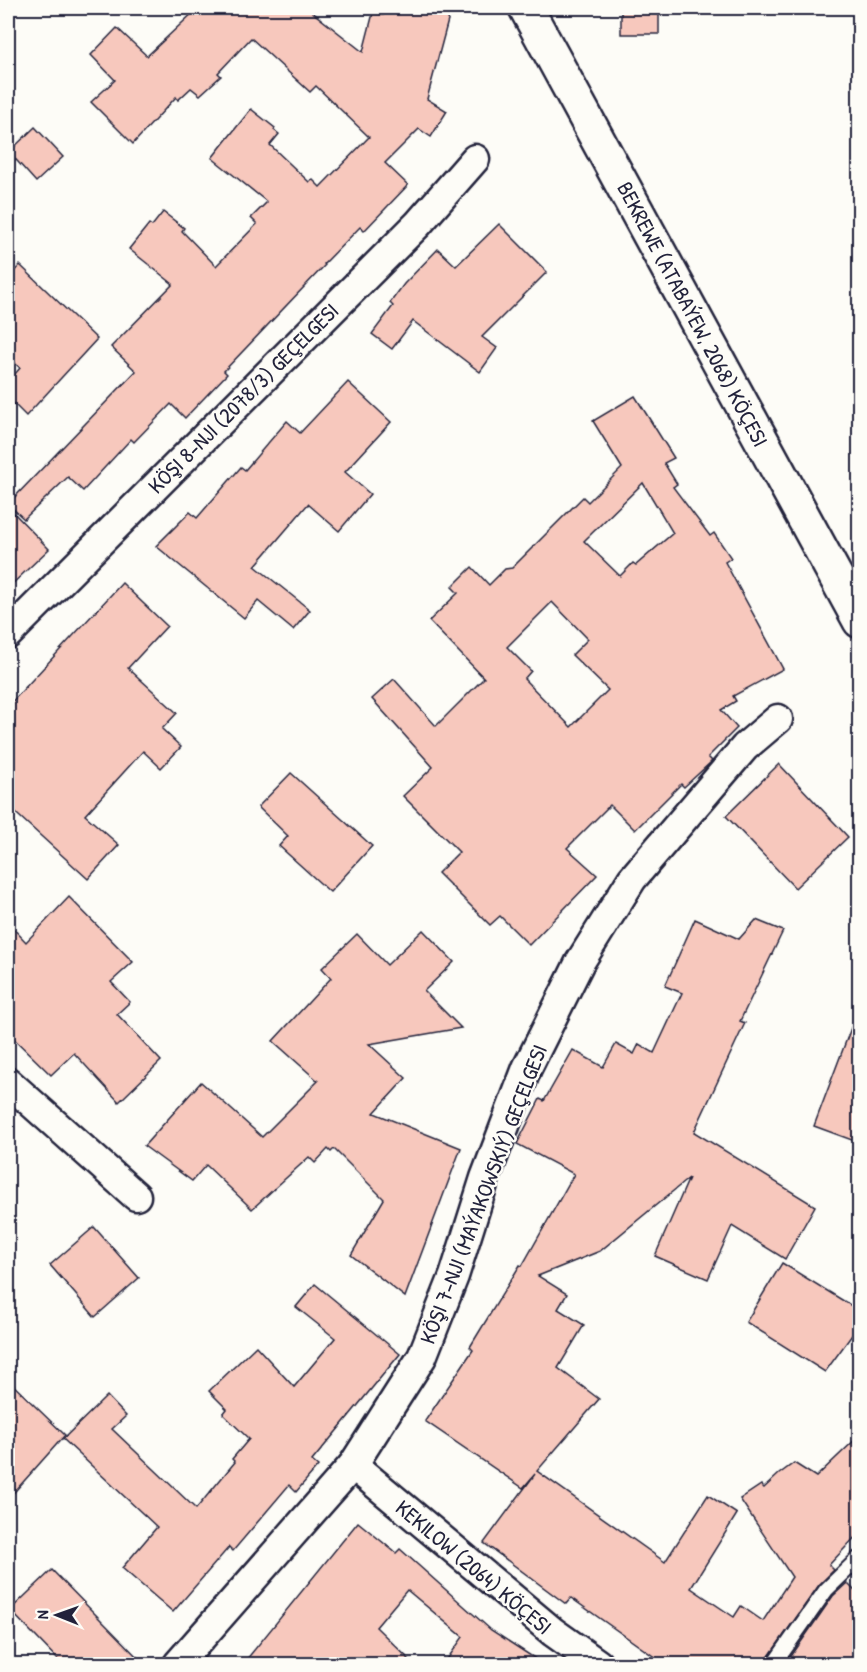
<svg xmlns="http://www.w3.org/2000/svg" width="867" height="1672" font-family="'Patrick Hand',sans-serif">
  <rect width="100%" height="100%" fill="#fdfcf7"/>
  <filter id="ink" filterUnits="userSpaceOnUse"><feTurbulence type="fractalNoise" baseFrequency=".0167" numOctaves="2"/><feDisplacementMap in="SourceGraphic" scale="12" xChannelSelector="R" yChannelSelector="G"/><feConvolveMatrix kernelMatrix="1 2 1 2 8 2 1 2 1" color-interpolation-filters="sRGB"/></filter>
  <g filter="url(#ink)">
    <g fill="#f7c8bd" stroke="#22223b" stroke-width="1.5" fill-rule="evenodd">
      <polygon points="198,8 307,8 363,52 373,13 383,15 385,8 430,8 450,13 427,99 447,111 431,137 419,129 385,163 408,185 364,231 360,227 324,264 325,265 224,371 227,374 185,418 171,404 134,442 131,439 83,491 68,477 24,519 8,504 136,371 111,347 173,284 129,249 149,224 152,226 163,212 184,228 182,231 216,266 257,224 251,218 267,202 212,158 251,109 275,128 274,130 279,134 270,145 309,182 312,179 320,187 369,137 316,86 310,92 251,38 218,73 221,76 200,95 191,88 178,100 176,97 133,144 91,102 115,80 91,55 117,28 147,56"/>
      <rect x="621" y="8" width="38" height="26"/>
      <polygon points="35,127 63,157 36,182 9,152"/>
      <polygon points="499,224 547,272 482,337 497,348 480,372 413,321 392,349 372,334 393,306 390,303 404,284 438,249 456,266"/>
      <polygon points="20,265 97,339 26,416 8,398 8,382 20,368 8,357 8,278"/>
      <polygon points="348,382 391,422 345,472 370,494 339,531 308,504 255,566 310,610 293,630 258,601 244,618 156,546 190,512 197,518 241,467 245,470 287,421 300,433"/>
      <path d="M 635,396 L 674,458 L 664,463 L 677,484 L 673,487 L 710,536 L 714,533 L 731,558 L 725,562 L 783,669 L 733,696 L 736,701 L 721,710 L 737,728 L 708,757 L 712,761 L 710,763 L 684,787 L 681,784 L 635,830 L 610,805 L 567,848 L 597,875 L 529,945 L 500,916 L 490,925 L 438,873 L 459,852 L 403,796 L 433,767 L 372,699 L 394,679 L 436,726 L 484,678 L 429,621 L 458,593 L 452,587 L 472,567 L 489,585 L 505,569 L 512,568 L 583,497 L 588,502 L 622,468 L 593,421 ZM 643,483 L 673,533 L 636,565 L 633,563 L 620,576 L 584,541 ZM 552,602 L 588,639 L 572,655 L 608,690 L 571,727 L 524,679 L 531,671 L 507,647 Z"/>
      <polygon points="8,507 49,549 8,588"/>
      <polygon points="122,583 167,626 128,668 177,713 162,729 181,747 161,768 143,751 85,815 119,845 88,879 8,806 8,706"/>
      <polygon points="779,764 848,837 795,888 726,816"/>
      <polygon points="291,773 372,846 330,892 279,846 288,836 258,807"/>
      <polygon points="69,897 133,962 111,982 130,1002 117,1014 161,1061 119,1102 74,1053 51,1075 8,1033 8,923 26,942"/>
      <polygon points="695,919 739,939 756,920 783,931 740,1021 745,1023 694,1132 815,1206 785,1259 732,1226 708,1279 655,1256 689,1178 600,1251 538,1276 567,1294 558,1309 584,1325 558,1368 599,1399 537,1471 665,1562 708,1495 737,1514 691,1588 734,1617 741,1606 763,1621 792,1577 740,1499 761,1485 764,1488 779,1474 794,1463 816,1477 860,1435 860,1532 829,1565 834,1570 819,1585 767,1659 765,1665 666,1665 571,1598 566,1604 484,1543 535,1474 523,1488 425,1421 473,1350 470,1347 520,1265 522,1266 574,1174 517,1144 540,1099 544,1101 573,1050 603,1067 616,1044 634,1054 639,1044 654,1053 682,993 665,986"/>
      <polygon points="423,930 454,962 424,991 461,1028 369,1044 406,1078 374,1113 461,1148 405,1297 351,1255 384,1199 334,1149 331,1152 328,1149 315,1163 309,1157 252,1209 206,1165 192,1181 144,1146 201,1082 262,1137 318,1081 273,1041 331,978 322,968 357,934 387,965"/>
      <polygon points="857,1012 860,1013 860,1143 814,1126"/>
      <polygon points="94,1227 139,1278 95,1317 50,1265"/>
      <polygon points="782,1263 860,1311 860,1324 825,1372 746,1322"/>
      <polygon points="315,1284 400,1354 312,1461 318,1466 296,1492 289,1485 233,1551 229,1547 173,1612 122,1568 157,1527 63,1439 107,1396 126,1416 112,1429 196,1509 235,1462 232,1459 249,1439 223,1414 227,1409 209,1391 256,1346 294,1387 335,1338 296,1307"/>
      <polygon points="8,1380 65,1435 8,1499"/>
      <polygon points="358,1522 396,1553 400,1549 491,1630 545,1665 443,1665 463,1637 407,1590 376,1627 415,1665 242,1665"/>
      <polygon points="52,1570 145,1665 63,1665 10,1610"/>
      <polygon points="847,1583 860,1596 860,1665 785,1665 833,1596"/>
    </g>
    <g fill="none" stroke-linecap="round" stroke-linejoin="round">
      <defs>
        <polyline id="lane" points="774,1664 826,1590 859,1558"/>
        <g id="street">
          <polyline points="8,634 418,224 475,159"/>
          <polyline points="8,1082 136,1196"/>
          <polyline points="353,1465 553,1632 598,1664"/>
          <polyline points="178,1664 353,1465 422,1357 454,1276 485,1178 527,1068 580,962 632,879 745,747 778,719"/>
        </g>
        <polyline id="secondary" points="526,8 860,621"/>
      </defs>
      <use href="#lane" stroke="#22223b" stroke-width="18"/>
      <use href="#street" stroke="#22223b" stroke-width="33"/>
      <use href="#secondary" stroke="#22223b" stroke-width="38"/>
      <use href="#lane" stroke="#fdfcf7" stroke-width="14"/>
      <use href="#street" stroke="#fdfcf7" stroke-width="28"/>
      <use href="#secondary" stroke="#fdfcf7" stroke-width="33"/>
    </g>
  </g>
  <g text-anchor="middle" stroke-width="5" stroke-linejoin="round" paint-order="stroke">
    <g font-size="22" fill="#22223b" stroke="#fdfcf7">
      <text transform="translate(693 314) rotate(62)" y="8">BEKREWE (ATABAÝEW, 2068) KÖÇESI</text>
      <text transform="translate(243 398) rotate(-45)" y="8">KÖŞI 8-NJI (2078/3) GEÇELGESI</text>
      <text transform="translate(483 1194) rotate(-69)" y="8">KÖŞI 7-NJI (MAÝAKOWSKIÝ) GEÇELGESI</text>
      <text transform="translate(474 1567) rotate(40)" y="8">KEKILOW (2064) KÖÇESI</text>
    </g>
  </g>
  <rect width="867" height="1672" fill="none" stroke="#fdfcf7" stroke-width="30"/>
  <rect x="15" y="15" width="837" height="1642" fill="none" stroke="#22223b" stroke-width="2" filter="url(#ink)"/>
  <g transform="translate(57 1615) rotate(271)" stroke="#fdfcf7" stroke-width="4.5" paint-order="stroke">
  <path d="M0-4.5L10 22L0 15L-10 22Z" fill="#22223b"/>
  <text y="-9" font-size="16" font-weight="bold" text-anchor="middle" fill="#22223b">N</text>
  </g>
</svg>
